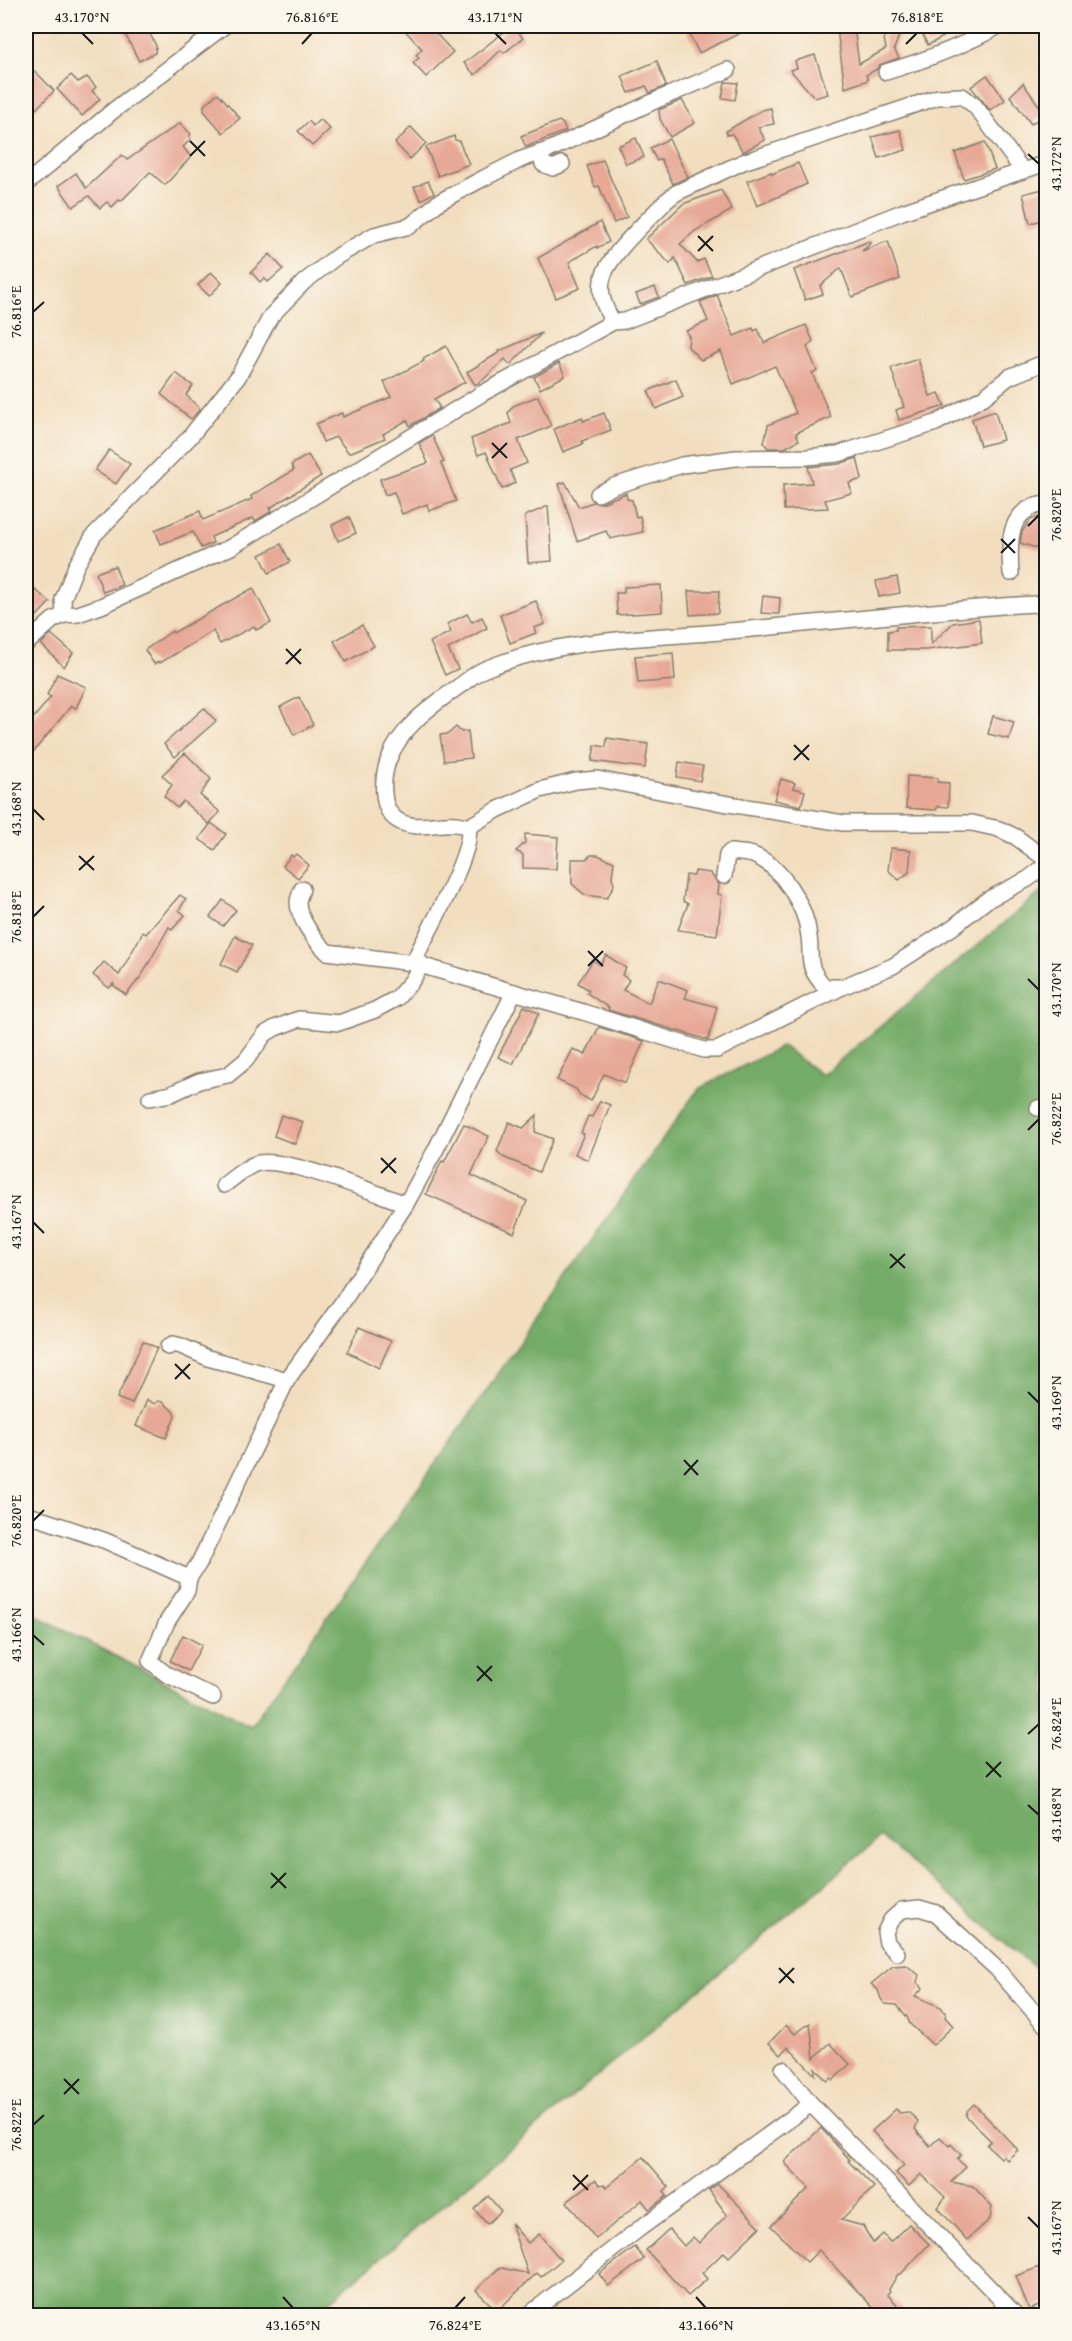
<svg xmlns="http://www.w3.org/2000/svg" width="1072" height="2341" font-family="'Gentium Book Plus',serif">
  <rect width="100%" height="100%" fill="#fbf7ec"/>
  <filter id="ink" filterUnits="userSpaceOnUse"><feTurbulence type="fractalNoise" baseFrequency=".0167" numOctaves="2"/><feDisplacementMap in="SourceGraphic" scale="12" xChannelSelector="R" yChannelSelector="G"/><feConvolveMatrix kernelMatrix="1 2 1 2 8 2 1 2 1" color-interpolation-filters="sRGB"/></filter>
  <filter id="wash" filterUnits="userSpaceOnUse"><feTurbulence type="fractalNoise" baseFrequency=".008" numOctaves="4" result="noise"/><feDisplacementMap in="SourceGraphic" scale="24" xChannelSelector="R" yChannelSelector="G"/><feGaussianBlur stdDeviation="1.35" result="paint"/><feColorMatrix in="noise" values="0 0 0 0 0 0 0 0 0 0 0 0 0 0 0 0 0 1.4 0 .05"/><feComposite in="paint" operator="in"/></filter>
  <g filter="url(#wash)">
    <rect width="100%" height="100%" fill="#f2debf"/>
    <polygon fill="#74ab68" stroke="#486442" stroke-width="1.5" points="1046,888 1046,1977 881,1837 313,2315 26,2315 26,1610 251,1726 698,1089 782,1046 822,1075"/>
    <g id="blocks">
      <g fill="#e7a896">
        <polygon points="121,26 146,26 156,46 155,53 139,61"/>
        <polygon points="401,26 429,26 453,52 426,77 413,63 419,58 416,55 422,49"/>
        <polygon points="512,26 517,26 522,31 519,33 523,38 504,53 501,50 475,75 464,63"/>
        <polygon points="696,26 755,26 699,53 687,30"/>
        <polygon points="918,26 964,26 928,45"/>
        <polygon points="854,27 859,64 886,49 884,38 887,33 892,32 899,36 894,49 899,58 879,65 877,69 866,75 868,80 845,88 837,29"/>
        <polygon points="815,55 828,94 815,98 790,70 797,68 795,61"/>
        <polygon points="657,61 666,86 650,93 646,86 629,93 622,76"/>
        <polygon points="35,71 54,91 36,109 26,97 26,80"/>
        <polygon points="71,75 78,82 87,77 96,87 92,91 100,99 82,116 57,89"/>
        <polygon points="987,75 1005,100 990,110 971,87"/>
        <polygon points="725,82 738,83 735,100 722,98"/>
        <polygon points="1023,83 1045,114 1031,124 1010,96"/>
        <polygon points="218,93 240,118 223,133 204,111 204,105"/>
        <polygon points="682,100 695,123 670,137 660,119 659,110"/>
        <polygon points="771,108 774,124 758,127 765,140 743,152 732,134 727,135 726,131 762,110"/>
        <polygon points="320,119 330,129 312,146 298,131 309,121 313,126"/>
        <polygon points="559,121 563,124 566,131 526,147 521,136"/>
        <polygon points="180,123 191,134 189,137 191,139 183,147 191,157 165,185 150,172 121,201 119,200 112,207 107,202 100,208 89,196 73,207 58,186 76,173 86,188 122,155 127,160"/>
        <polygon points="411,127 426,143 410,159 395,143"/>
        <polygon points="900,130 906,150 879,158 872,137"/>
        <polygon points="454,136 455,140 459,141 469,164 438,176 426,147"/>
        <polygon points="636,138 644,157 626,164 618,146"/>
        <polygon points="669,139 688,177 673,184 661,159 657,161 650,148"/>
        <polygon points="985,142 995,169 964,179 955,153"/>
        <polygon points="603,160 627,217 614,223 599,186 595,187 587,166"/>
        <polygon points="798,163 807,184 757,206 747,181 771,172 772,174"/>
        <polygon points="428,181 434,193 421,200 414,187"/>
        <polygon points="1047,188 1047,219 1030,223 1023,194"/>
        <polygon points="721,190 732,210 695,231 680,244 697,262 704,259 712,276 688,285 675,258 670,264 646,239 683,204"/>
        <polygon points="600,222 609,242 597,248 597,246 569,262 580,288 556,298 538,258"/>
        <polygon points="870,241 871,243 862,251 888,241 900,279 852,297 841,268 820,286 823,294 805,300 794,270"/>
        <polygon points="270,254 283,269 268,282 264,278 260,282 251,272"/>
        <polygon points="211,272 222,283 209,296 198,285"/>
        <polygon points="655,287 659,297 640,304 636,294"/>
        <polygon points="717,295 734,336 753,328 754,331 758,329 764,343 806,325 813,341 807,347 817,371 812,373 831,417 796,433 799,440 785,448 768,448 764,443 768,425 796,413 775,366 733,384 721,351 701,360 688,347 689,337 686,331 708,321 700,302"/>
        <polygon points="542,333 510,365 505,359 483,380 475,385 467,372 500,352 499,351"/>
        <polygon points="446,346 465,382 434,399 440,408 410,426 407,420 383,434 385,438 349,453 336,437 323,442 316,424 342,413 343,417 391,397 384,382 424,361 423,359"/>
        <polygon points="918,359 930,396 939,393 945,406 899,420 896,410 904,407 891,368"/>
        <polygon points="559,363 565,376 540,389 534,377"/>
        <polygon points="176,373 193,386 186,395 200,409 191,419 161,394"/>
        <polygon points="676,379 683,397 656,409 648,391"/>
        <polygon points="538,396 551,426 518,440 527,463 510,470 515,483 502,489 486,452 478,455 471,439 511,423 508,413 513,406"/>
        <polygon points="995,411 1003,440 980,446 972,419"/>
        <polygon points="604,413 611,430 582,441 583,444 563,452 554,429 582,417 583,421"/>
        <polygon points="432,435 444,462 441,463 456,501 429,511 427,504 402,514 394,492 385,495 380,479 428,463 419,443"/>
        <polygon points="109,450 130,464 116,484 95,470"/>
        <polygon points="308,455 321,476 270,508 272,511 257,520 255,521 253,518 211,537 213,543 201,548 193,532 161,544 155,530 200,511 203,520 252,499 251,496 294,470 291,465"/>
        <polygon points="857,458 862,479 849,483 852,493 825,500 828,508 784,510 783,485 812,483 808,467 839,464"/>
        <polygon points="565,482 579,507 593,502 602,503 626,493 627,499 632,500 636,517 640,516 643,532 610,539 606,531 577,541 559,484"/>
        <polygon points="548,506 552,561 528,563 525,516"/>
        <polygon points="1047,514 1047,534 1044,534 1042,550 1020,543 1022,532 1030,520"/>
        <polygon points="349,517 356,533 338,541 332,525"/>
        <polygon points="281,544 290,562 269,573 260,555"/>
        <polygon points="115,566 122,585 103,592 96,573"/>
        <polygon points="897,577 900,593 879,597 876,581"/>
        <polygon points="26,582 50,602 37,616 26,605"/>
        <polygon points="661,585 662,612 617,615 616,593 624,593 624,587"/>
        <polygon points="253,588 271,623 256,630 254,626 220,644 213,631 160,663 159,661 154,664 145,650 172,631 173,633"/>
        <polygon points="688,591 719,591 718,613 690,615"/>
        <polygon points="763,596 780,598 779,614 761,613"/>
        <polygon points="536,601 545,624 534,628 536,633 510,643 500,615"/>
        <polygon points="467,614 472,622 482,617 487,628 448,649 458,669 445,675 430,642 451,632 447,624"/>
        <polygon points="979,619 982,643 926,650 888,650 888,631 896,630 896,627 931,626 931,644 953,623"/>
        <polygon points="362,625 374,646 346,662 334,641"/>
        <polygon points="51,634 73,653 64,667 41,644"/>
        <polygon points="673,653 675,680 638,683 635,656"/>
        <polygon points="57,674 86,687 76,708 71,706 26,761 26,727 51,697 47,695"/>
        <polygon points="299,697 313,725 294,735 280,707"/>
        <polygon points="204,708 216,721 175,757 164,744"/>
        <polygon points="993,716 1014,722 1009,739 988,734"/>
        <polygon points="456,727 461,732 468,731 471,758 444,761 440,735 448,734"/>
        <polygon points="607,738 648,744 645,768 592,761 595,745 606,747"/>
        <polygon points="185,753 211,779 200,795 220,812 209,824 183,801 177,808 164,796 172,785 162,775"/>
        <polygon points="679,762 703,766 700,781 677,777"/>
        <polygon points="907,776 938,778 937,782 949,783 948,807 938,806 936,810 906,808"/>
        <polygon points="781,779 795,783 793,788 805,791 801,806 774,800"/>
        <polygon points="211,823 226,834 215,850 199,839"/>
        <polygon points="525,834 558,837 556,869 523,868 523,855 516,851 525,843"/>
        <polygon points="891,848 911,850 909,872 899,880 888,870"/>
        <polygon points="296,854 309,865 298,878 283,866 291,855 293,857"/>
        <polygon points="591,855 598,855 614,862 612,877 614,885 607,898 585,895 572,884 572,859 586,859"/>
        <polygon points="695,871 710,873 719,884 718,894 722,895 717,935 678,930 688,904 683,901 686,875 694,876"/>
        <polygon points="180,895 186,899 179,910 185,915 172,930 169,927 142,975 126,995 113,985 114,983 109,988 93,975 104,962 119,975 143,932 146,934"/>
        <polygon points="223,900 236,910 223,926 210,917"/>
        <polygon points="235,936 252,945 237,972 221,964"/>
        <polygon points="606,955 626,968 622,975 629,980 623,990 649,1003 659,979 688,990 685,998 717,1007 708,1040 608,1010 609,1008 587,993 589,990 578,983 593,960 600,965"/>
        <polygon points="524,1006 539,1013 513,1064 498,1057"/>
        <polygon points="599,1027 644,1041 625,1083 604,1074 591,1101 580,1095 576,1089 557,1080 573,1049 585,1055"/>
        <polygon points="600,1101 610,1105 588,1160 575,1154 584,1134 581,1133 588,1116 592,1117"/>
        <polygon points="281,1115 303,1122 295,1144 274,1136"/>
        <polygon points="537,1115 535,1132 553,1139 539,1172 503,1157 497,1151 509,1122 523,1128"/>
        <polygon points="464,1124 489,1136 471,1175 527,1201 514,1233 426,1194 442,1161 444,1162"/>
        <polygon points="359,1327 391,1341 379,1368 347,1352"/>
        <polygon points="143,1341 157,1348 132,1404 117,1398"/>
        <polygon points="147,1400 155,1404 158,1401 163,1402 174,1412 175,1417 166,1438 136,1426"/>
        <polygon points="183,1635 202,1645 188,1671 170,1661"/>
        <polygon points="906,1965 919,1975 917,1982 923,1988 915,1996 941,2007 946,2014 945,2017 953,2026 933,2045 910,2024 907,2017 897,2005 885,2004 881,1999 878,1990 871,1984 893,1966"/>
        <polygon points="810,2023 814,2058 830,2043 850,2064 833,2080 831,2078 827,2081 815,2068 815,2075 788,2047 781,2055 769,2043 786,2025 795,2034"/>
        <polygon points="974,2104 1018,2150 1007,2160 1003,2156 1001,2158 987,2145 991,2141 966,2116 967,2111"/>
        <polygon points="896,2109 900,2113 908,2112 915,2118 918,2122 915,2129 930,2146 940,2137 949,2146 951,2144 961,2155 957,2159 966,2167 951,2182 973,2186 992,2207 990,2219 967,2240 938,2208 945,2197 921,2174 909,2186 896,2173 904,2165 872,2131"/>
        <polygon points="821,2128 850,2160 848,2161 874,2187 841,2220 863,2226 873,2243 883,2234 890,2242 909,2224 929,2244 901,2274 898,2274 889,2289 890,2291 887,2294 908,2316 881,2316 819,2250 807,2262 771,2226 809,2188 784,2162"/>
        <polygon points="643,2157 669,2187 664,2192 667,2196 649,2209 642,2200 596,2239 567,2202 595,2180 600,2185 604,2184 607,2187"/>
        <polygon points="718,2184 760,2227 729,2257 724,2252 702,2273 707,2279 688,2296 646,2250 669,2229 684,2246 693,2237 699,2243 727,2215 709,2190"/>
        <polygon points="488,2196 501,2211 487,2224 474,2209"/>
        <polygon points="511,2223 528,2243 539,2234 561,2260 541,2277 537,2273 497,2311 476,2290 498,2269 502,2268 528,2274"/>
        <polygon points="635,2247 644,2259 608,2286 599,2274"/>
        <polygon points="1047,2264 1047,2303 1029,2310 1016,2276"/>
      </g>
    </g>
  </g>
  <g filter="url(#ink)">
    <use href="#blocks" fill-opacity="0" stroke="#877d6e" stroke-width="1.5"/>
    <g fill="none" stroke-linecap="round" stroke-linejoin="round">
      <defs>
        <g id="street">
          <path d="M 886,72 C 926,60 963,46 999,26"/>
          <polyline points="540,153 543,164 553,168 562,164"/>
          <polyline points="26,184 114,110 224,26"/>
          <path d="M 613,322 C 605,309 598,292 603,277 C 609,255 649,219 666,201 L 676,193 L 743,162 L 938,97 L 962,96 L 975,106 L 1023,171"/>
          <polyline points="598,494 614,486 682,465 736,458 807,457 838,454 936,423 984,397 1009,377 1046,362"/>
          <path d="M 1011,573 C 1009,543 1007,508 1046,504"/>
          <path d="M 1046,608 L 1035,604 L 1002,606 C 904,614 806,624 708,633 C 633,639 555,640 485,669 C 475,673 467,681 458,687 C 430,707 400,728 388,761 C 382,779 380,809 397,820 C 418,834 447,817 468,827 C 475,851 425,936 413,963 L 583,1012 L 704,1050 L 717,1050 L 842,987 L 893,966 L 953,927 L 987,900 L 1028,879 L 1046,865"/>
          <polyline points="64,615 78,614 101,606 231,547 483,393 613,322 625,321 902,212 1046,163"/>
          <polyline points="26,644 53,620 64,615 63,599 76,566 94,535 189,438 238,377 271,316 304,282 336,257 374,235 410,226 439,202 484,178 522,159 551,149 659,99 728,70"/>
          <polyline points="468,827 497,810 540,790 576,781 597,779 717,802 843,823 972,823 999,829 1016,837 1040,855 1046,856"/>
          <path d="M 724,876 L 727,855 L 730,852 C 737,853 746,853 753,855 C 782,866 806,907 809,936 C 812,962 806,966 825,987 L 842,987"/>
          <path d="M 302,889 C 301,893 298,898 298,902 C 298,919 316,941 327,952 L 413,963"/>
          <polyline points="150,1098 171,1094 199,1081 228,1075 246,1060 265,1034 275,1028 299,1019 339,1023 375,1010 397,998 411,982 422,964"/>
          <polyline points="1038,1108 1046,1107"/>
          <path d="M 224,1185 C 234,1178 244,1168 255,1164 C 280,1154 377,1194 406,1204"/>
          <polyline points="168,1347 173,1344 181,1346 208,1358 287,1380"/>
          <polyline points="26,1514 106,1541 189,1578"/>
          <polyline points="213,1697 166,1674 150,1661 167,1622 187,1591 189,1578 199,1563 287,1380 344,1300 406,1204 436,1149 514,992"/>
          <polyline points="897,1953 887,1943 885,1932 891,1920 902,1910 919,1908 936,1913 997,1969 1046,2026"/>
          <polyline points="783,2069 811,2104"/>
          <polyline points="527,2316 639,2229 811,2104 1017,2316"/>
        </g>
      </defs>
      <use href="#street" stroke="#877d6e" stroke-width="18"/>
      <use href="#street" stroke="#fff" stroke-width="15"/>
    </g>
  </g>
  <path fill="none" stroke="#1c1c1c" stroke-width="2" d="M 82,33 L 93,44M 495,33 L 506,44M 302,44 L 312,33M 906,44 L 917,33M 190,141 L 205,156M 1028,154 L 1039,164M 190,156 L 205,141M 698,236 L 713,251M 698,251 L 713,236M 33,312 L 44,302M 492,443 L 507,458M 492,458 L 507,443M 1028,526 L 1039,515M 1001,539 L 1015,553M 1001,553 L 1015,539M 286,649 L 301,664M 286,664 L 301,649M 794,745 L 809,760M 794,760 L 809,745M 33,809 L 44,820M 79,856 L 94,870M 79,870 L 94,856M 33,917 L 44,906M 588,951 L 603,966M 588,966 L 603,951M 1028,979 L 1039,990M 1028,1130 L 1039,1119M 381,1158 L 396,1173M 381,1173 L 396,1158M 33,1222 L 44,1233M 890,1254 L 905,1268M 890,1268 L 905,1254M 175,1364 L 190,1379M 175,1379 L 190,1364M 1028,1392 L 1039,1403M 684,1460 L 698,1475M 684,1475 L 698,1460M 33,1521 L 44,1510M 33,1635 L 44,1645M 477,1666 L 492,1681M 477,1681 L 492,1666M 1028,1734 L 1039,1724M 986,1762 L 1001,1777M 986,1777 L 1001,1762M 1028,1805 L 1039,1815M 271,1873 L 286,1888M 271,1888 L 286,1873M 779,1968 L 794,1983M 779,1983 L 794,1968M 64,2079 L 79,2094M 64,2094 L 79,2079M 33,2125 L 44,2115M 573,2175 L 588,2190M 573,2190 L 588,2175M 1028,2217 L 1039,2228M 283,2297 L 293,2308M 696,2297 L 706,2308M 455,2308 L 465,2297"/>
  <rect width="1072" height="2341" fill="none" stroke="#fbf7ec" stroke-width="66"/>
  <rect x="33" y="33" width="1006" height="2275" fill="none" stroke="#1c1c1c" stroke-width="2"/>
  <g font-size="15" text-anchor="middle" fill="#1c1c1c">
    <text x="82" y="22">43.170°N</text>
    <text x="312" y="22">76.816°E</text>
    <text x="495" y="22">43.171°N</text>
    <text x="917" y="22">76.818°E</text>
    <text transform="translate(1056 164) rotate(-90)" y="5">43.172°N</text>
    <text transform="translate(16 312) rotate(-90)" y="5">76.816°E</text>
    <text transform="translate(1056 515) rotate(-90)" y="5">76.820°E</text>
    <text transform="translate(16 809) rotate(-90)" y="5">43.168°N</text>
    <text transform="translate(16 917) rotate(-90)" y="5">76.818°E</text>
    <text transform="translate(1056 990) rotate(-90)" y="5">43.170°N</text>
    <text transform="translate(1056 1119) rotate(-90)" y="5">76.822°E</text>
    <text transform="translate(16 1222) rotate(-90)" y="5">43.167°N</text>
    <text transform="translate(1056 1403) rotate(-90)" y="5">43.169°N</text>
    <text transform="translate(16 1521) rotate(-90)" y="5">76.820°E</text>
    <text transform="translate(16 1635) rotate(-90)" y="5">43.166°N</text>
    <text transform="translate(1056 1724) rotate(-90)" y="5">76.824°E</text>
    <text transform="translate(1056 1815) rotate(-90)" y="5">43.168°N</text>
    <text transform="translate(16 2125) rotate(-90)" y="5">76.822°E</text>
    <text transform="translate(1056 2228) rotate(-90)" y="5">43.167°N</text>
    <text x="293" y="2330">43.165°N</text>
    <text x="455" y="2330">76.824°E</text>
    <text x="706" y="2330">43.166°N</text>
  </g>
</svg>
